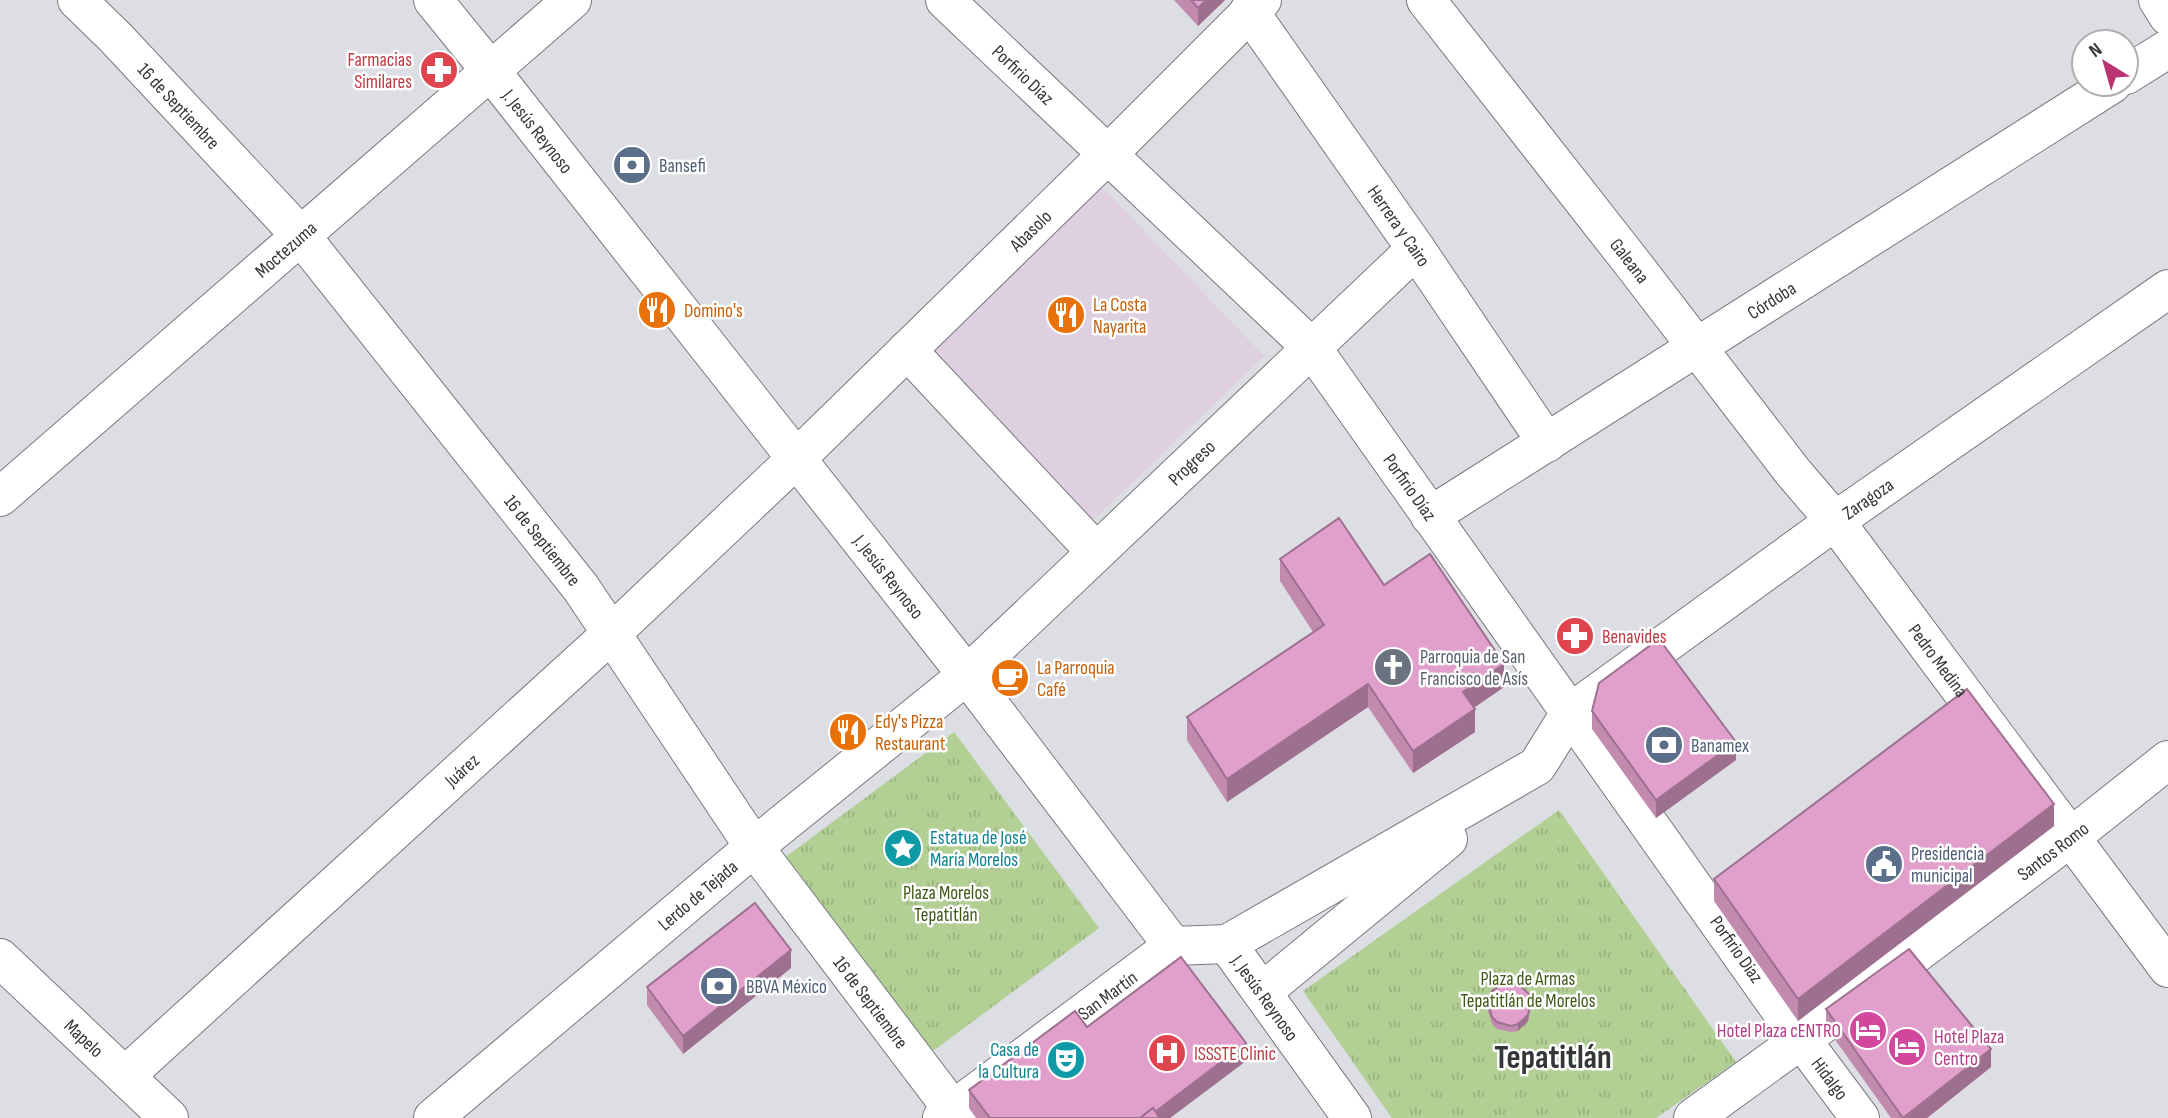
<svg xmlns="http://www.w3.org/2000/svg" width="2168" height="1118" font-family="'Sofia Sans Condensed',sans-serif">
  <defs>
    <pattern id="grass-tufts" width="24" height="20" patternUnits="userSpaceOnUse" patternTransform="scale(1.75)"><rect width="24" height="20" fill="#b2cf94"/><path d="M3 7l-1-3M5 7V3M7 7l1-3M15 17l-1-3M17 17v-4M19 17l1-3" fill="none" stroke="#9ab280"/></pattern>
  </defs>
  <rect width="100%" height="100%" fill="#dcdee4"/>
  <polygon fill="#decfe1" points="1100,185 1264,356 1092,521 928,351"/>
  <g fill="url(#grass-tufts)">
    <polygon points="954,732 1099,928 925,1057 780,861"/>
    <polygon points="1559,810 1736,1062 1656,1118 1392,1118 1303,991"/>
  </g>
  <g fill="none" stroke-linecap="round" stroke-linejoin="round">
    <defs>
      <g id="street">
        <path id="s1" d="M 77,0 L 116,38 L 301,236 L 581,588 L 754,847 L 959,1118"/>
        <path id="s2" d="M 433,0 L 490,70 L 967,675 L 1173,946"/>
        <path id="s3" d="M 945,0 L 1312,348 L 1801,1039"/>
        <path id="s4" d="M 1426,0 L 1633,264 L 1793,472 L 1835,521 L 2168,968"/>
        <polyline points="2158,0 2168,16"/>
        <path id="s5" d="M 1249,11 L 1416,249 L 1547,443"/>
        <polyline points="2126,75 2168,49"/>
        <polyline points="907,350 1096,552"/>
        <path id="s6" d="M 0,497 L 572,0"/>
        <path id="s7" d="M 1430,516 L 2112,84"/>
        <path id="s8" d="M 1227,944 L 1352,1118"/>
        <path id="s9" d="M 0,958 L 169,1118"/>
        <path id="s10" d="M 125,1076 L 612,633 L 796,459 L 1108,154 L 1262,0"/>
        <path id="s11" d="M 433,1118 L 754,847 L 967,675 L 1416,249"/>
      </g>
      <g id="secondary">
        <polyline points="1262,992 1448,839"/>
        <path id="s12" d="M 1801,1039 L 1860,1118"/>
        <path id="s13" d="M 942,1118 L 1173,946 L 1227,944 L 1537,766 L 1570,713 L 1835,521 L 2168,289"/>
        <path id="s14" d="M 1693,1118 L 1824,1023 L 2071,837 L 2168,760"/>
      </g>
    </defs>
    <use href="#street" stroke="#78797e" stroke-width="40"/>
    <use href="#secondary" stroke="#78797e" stroke-width="40"/>
    <use href="#street" stroke="#fff" stroke-width="38"/>
    <use href="#secondary" stroke="#fff" stroke-width="38"/>
  </g>
  <g fill="#c28aaf">
    <polygon points="1174,0 1225,0 1198,26"/>
    <polygon points="1280,559 1384,585 1504,687 1474,708 1475,732 1413,773 1368,707 1227,802 1187,740 1187,717 1313,632 1280,581"/>
    <polygon points="1592,711 1736,760 1656,818 1592,729"/>
    <polygon points="2054,826 1798,1021 1714,901 1714,879"/>
    <polygon points="791,968 683,1054 647,1005 647,987"/>
    <polygon points="1488,1004 1531,1007 1528,1021 1518,1031 1511,1032 1497,1029 1492,1024 1488,1011"/>
    <polygon points="1826,1009 1991,1067 1927,1118 1891,1118 1826,1027"/>
    <polygon points="1087,1027 1246,1061 1170,1118 976,1118 969,1108 969,1090"/>
  </g>
  <g fill="#9e708f">
    <polygon points="1206,0 1225,0 1198,26 1198,8"/>
    <polygon points="1504,664 1504,687 1463,715 1463,692"/>
    <polygon points="1368,684 1368,707 1227,802 1227,779"/>
    <polygon points="1475,709 1475,732 1413,773 1413,751"/>
    <polygon points="1736,742 1736,760 1656,818 1656,800"/>
    <polygon points="2054,804 2054,826 1798,1021 1798,999"/>
    <polygon points="791,950 791,968 683,1054 683,1036"/>
    <polygon points="1531,1001 1528,1021 1518,1031 1518,1024"/>
    <polygon points="1246,1043 1246,1061 1170,1118 1147,1118"/>
    <polygon points="1991,1049 1991,1067 1927,1118 1905,1118"/>
  </g>
  <g fill="#e1a0cc" stroke="#9e708f" stroke-width="2">
    <polygon points="1191,0 1206,0 1198,8"/>
    <polygon points="1339,518 1384,585 1430,554 1504,664 1463,692 1475,709 1413,751 1368,684 1227,779 1187,717 1324,625 1280,559"/>
    <polygon points="1659,639 1736,742 1656,800 1592,711 1599,683"/>
    <polygon points="1967,689 2054,804 1798,999 1714,879"/>
    <polygon points="755,903 791,950 683,1036 647,987"/>
    <polygon points="1909,949 1991,1049 1903,1118 1826,1009"/>
    <polygon points="1181,957 1246,1043 1155,1112 1153,1108 1140,1118 990,1118 969,1090 1075,1011 1087,1027"/>
    <polygon points="1504,983 1518,984 1529,994 1531,1001 1528,1015 1518,1024 1511,1026 1497,1022 1492,1017 1488,1004 1492,991"/>
    <polygon points="1153,1108 1160,1118 1140,1118"/>
  </g>
  <defs>
    <symbol id="pharmacy-disc" viewBox="-11 -11 22 22"><circle r="9.5" fill="#e0444e" stroke="#fff"/><path d="M-2-6h4v4h4v4h-4v4h-4v-4h-4v-4h4Z" fill="#fff"/></symbol>
    <symbol id="bank-disc" viewBox="-11 -11 22 22"><circle r="9.5" fill="#5c6f8a" stroke="#fff"/><path d="M-6-4H6V4H-6ZM0-2.3a2.3 2.3 0 1 0 0 4.6a2.3 2.3 0 1 0 0-4.6Z" fill="#fff"/></symbol>
    <symbol id="restaurant-disc" viewBox="-11 -11 22 22"><circle r="9.5" fill="#e8710a" stroke="#fff"/><path d="M-5-6h1v4h1v-4h1v4h1v-4h1v5L-1.5 .5V6h-2V.5L-5-1ZM5-6V6H3V1.5H1.5Q1.5-4 5-6Z" fill="#fff"/></symbol>
    <symbol id="church-disc" viewBox="-11 -11 22 22"><circle r="9.5" fill="#6b7280" stroke="#fff"/><path d="M-1.2-6h2.4v3.5h3.3v2.4h-3.3V6h-2.4V-.1h-3.3v-2.4h3.3Z" fill="#fff"/></symbol>
    <symbol id="cafe-disc" viewBox="-11 -11 22 22"><circle r="9.5" fill="#e8710a" stroke="#fff"/><path d="M-5.5-4.5H6V0H3Q3 3.5 0 3.5H-2.5Q-5.5 3.5-5.5 0ZM3-3.2v2h1.7v-2ZM-6 4.5H4V6H-6Z" fill="#fff"/></symbol>
    <symbol id="sight-disc" viewBox="-11 -11 22 22"><circle r="9.5" fill="#0f9aa8" stroke="#fff"/><path d="M0-6L1.8-2.2L6-1.7L2.9 1.2L3.7 5.4L0 3.3L-3.7 5.4L-2.9 1.2L-6-1.7L-1.8-2.2Z" fill="#fff"/></symbol>
    <symbol id="civic-disc" viewBox="-11 -11 22 22"><circle r="9.5" fill="#5c6f8a" stroke="#fff"/><path d="M-.6-6.5H3V-4.5H.6V-3L4-1V1h2V6H-6V1h2V-1L-.6-3ZM-1.2 2.5V6h2.4V2.5Z" fill="#fff"/></symbol>
    <symbol id="hotel-disc" viewBox="-11 -11 22 22"><circle r="9.5" fill="#d1479c" stroke="#fff"/><path d="M-6-4.5h1.5V1H6V5H4.5V3h-9V5H-6ZM-4 0a1.8 1.8 0 1 1 3.6 0ZM.5 0V-2.5h3Q6-2.5 6 0Z" fill="#fff"/></symbol>
    <symbol id="hospital-disc" viewBox="-11 -11 22 22"><circle r="9.5" fill="#e0444e" stroke="#fff"/><path d="M-5-5h3v3.5h4V-5h3V5h-3V1.5h-4V5h-3Z" fill="#fff"/></symbol>
    <symbol id="theatre-disc" viewBox="-11 -11 22 22"><circle r="9.5" fill="#0f9aa8" stroke="#fff"/><path d="M-5-5.5Q0-4 5-5.5V0Q5 5 0 6Q-5 5-5 0ZM-3.3-2.5H-1v1.5H-3.3ZM1-2.5H3.3v1.5H1ZM-2.8 1Q0 5.5 2.8 1Z" fill="#fff"/></symbol>
  </defs>
  <g fill-rule="evenodd">
    <use href="#pharmacy-disc" x="417" y="48" width="44" height="44"/>
    <use href="#bank-disc" x="610" y="143" width="44" height="44"/>
    <use href="#restaurant-disc" x="635" y="288" width="44" height="44"/>
    <use href="#restaurant-disc" x="1044" y="293" width="44" height="44"/>
    <use href="#pharmacy-disc" x="1553" y="614" width="44" height="44"/>
    <use href="#church-disc" x="1371" y="645" width="44" height="44"/>
    <use href="#cafe-disc" x="988" y="656" width="44" height="44"/>
    <use href="#restaurant-disc" x="826" y="710" width="44" height="44"/>
    <use href="#bank-disc" x="1642" y="723" width="44" height="44"/>
    <use href="#sight-disc" x="881" y="826" width="44" height="44"/>
    <use href="#civic-disc" x="1862" y="842" width="44" height="44"/>
    <use href="#bank-disc" x="697" y="964" width="44" height="44"/>
    <use href="#hotel-disc" x="1846" y="1008" width="44" height="44"/>
    <use href="#hotel-disc" x="1885" y="1025" width="44" height="44"/>
    <use href="#hospital-disc" x="1145" y="1031" width="44" height="44"/>
    <use href="#theatre-disc" x="1044" y="1038" width="44" height="44"/>
  </g>
  <g text-anchor="middle" stroke-width="5" stroke-linejoin="round" paint-order="stroke">
    <g font-size="19" fill="#be3a42" stroke="#fff" text-anchor="start">
      <text x="412" y="66" text-anchor="end">Farmacias<tspan x="412" dy="22">Similares</tspan></text>
      <text x="1602" y="643">Benavides</text>
      <text x="1194" y="1060">ISSSTE Clinic</text>
    </g>
    <g font-size="19" fill="#353638" stroke="#fff">
      <text dy="7" stroke="none"><textPath href="#s3" startOffset="108">Porfirio Díaz</textPath></text>
      <text dy="7" stroke="none"><textPath href="#s1" startOffset="147">16 de Septiembre</textPath></text>
      <text dy="7" stroke="none"><textPath href="#s2" startOffset="168">J. Jesús Reynoso</textPath></text>
      <text dy="7" stroke="none"><textPath href="#s5" startOffset="262">Herrera y Cairo</textPath></text>
      <text dy="7" stroke="none"><textPath href="#s10" startOffset="1239">Abasolo</textPath></text>
      <text dy="7" stroke="none"><textPath href="#s6" startOffset="378">Moctezuma</textPath></text>
      <text dy="7" stroke="none"><textPath href="#s4" startOffset="331">Galeana</textPath></text>
      <text dy="7" stroke="none"><textPath href="#s7" startOffset="404">Córdoba</textPath></text>
      <text dy="7" stroke="none"><textPath href="#s11" startOffset="1003">Progreso</textPath></text>
      <text dy="7" stroke="none"><textPath href="#s3" startOffset="676">Porfirio Díaz</textPath></text>
      <text dy="7" stroke="none"><textPath href="#s13" startOffset="1129">Zaragoza</textPath></text>
      <text dy="7" stroke="none"><textPath href="#s1" startOffset="714">16 de Septiembre</textPath></text>
      <text dy="7" stroke="none"><textPath href="#s2" startOffset="735">J. Jesús Reynoso</textPath></text>
      <text dy="7" stroke="none"><textPath href="#s4" startOffset="836">Pedro Medina</textPath></text>
      <text dy="7" stroke="none"><textPath href="#s10" startOffset="455">Juárez</textPath></text>
      <text dy="7" stroke="none"><textPath href="#s14" startOffset="448">Santos Romo</textPath></text>
      <text dy="7" stroke="none"><textPath href="#s11" startOffset="346">Lerdo de Tejada</textPath></text>
      <text dy="7" stroke="none"><textPath href="#s3" startOffset="1242">Porfirio Díaz</textPath></text>
      <text dy="7" stroke="none"><textPath href="#s13" startOffset="206">San Martín</textPath></text>
      <text dy="7" stroke="none"><textPath href="#s8" startOffset="66">J. Jesús Reynoso</textPath></text>
      <text dy="7" stroke="none"><textPath href="#s1" startOffset="1281">16 de Septiembre</textPath></text>
      <text dy="7" stroke="none"><textPath href="#s9" startOffset="116">Mapelo</textPath></text>
      <text dy="7" stroke="none"><textPath href="#s12" startOffset="49">Hidalgo</textPath></text>
    </g>
    <g font-size="19" fill="#4e5e75" stroke="#fff" text-anchor="start">
      <text x="659" y="172">Bansefi</text>
      <text x="1691" y="752">Banamex</text>
      <text x="1911" y="860">Presidencia<tspan x="1911" dy="22">municipal</tspan></text>
      <text x="746" y="993">BBVA México</text>
    </g>
    <g font-size="19" fill="#c56008" stroke="#fff" text-anchor="start">
      <text x="1093" y="311">La Costa<tspan x="1093" dy="22">Nayarita</tspan></text>
      <text x="684" y="317">Domino's</text>
      <text x="1037" y="674">La Parroquia<tspan x="1037" dy="22">Café</tspan></text>
      <text x="875" y="728">Edy's Pizza<tspan x="875" dy="22">Restaurant</tspan></text>
    </g>
    <g font-size="19" fill="#5b616d" stroke="#fff" text-anchor="start">
      <text x="1420" y="663">Parroquia de San<tspan x="1420" dy="22">Francisco de Asís</tspan></text>
    </g>
    <g font-size="19" fill="#0d838f" stroke="#fff" text-anchor="start">
      <text x="930" y="844">Estatua de José<tspan x="930" dy="22">María Morelos</tspan></text>
      <text x="1039" y="1056" text-anchor="end">Casa de<tspan x="1039" dy="22">la Cultura</tspan></text>
    </g>
    <g font-size="19" fill="#3e5a16" stroke="#fff">
      <text x="946" y="899">Plaza Morelos<tspan x="946" dy="22">Tepatitlán</tspan></text>
      <text x="1528" y="985">Plaza de Armas<tspan x="1528" dy="22">Tepatitlán de Morelos</tspan></text>
    </g>
    <g font-size="19" fill="#b23c85" stroke="#fff" text-anchor="end">
      <text x="1841" y="1037">Hotel Plaza cENTRO</text>
      <text x="1934" y="1043" text-anchor="start">Hotel Plaza<tspan x="1934" dy="22">Centro</tspan></text>
    </g>
    <g font-size="33" font-weight="bold" fill="#353638" stroke="#fff">
      <text x="1553" y="1068">Tepatitlán</text>
    </g>
  </g>
  <g transform="translate(2105 63) rotate(323)"><circle r="33" fill="#ffffff" stroke="#aeafaf" stroke-width="2"/>
  <path d="M0-5L12 26L0 18L-12 26Z" fill="#ba3373"/>
  <text y="-10" font-size="19" font-weight="bold" text-anchor="middle" fill="#353638">N</text>
  </g>
</svg>
